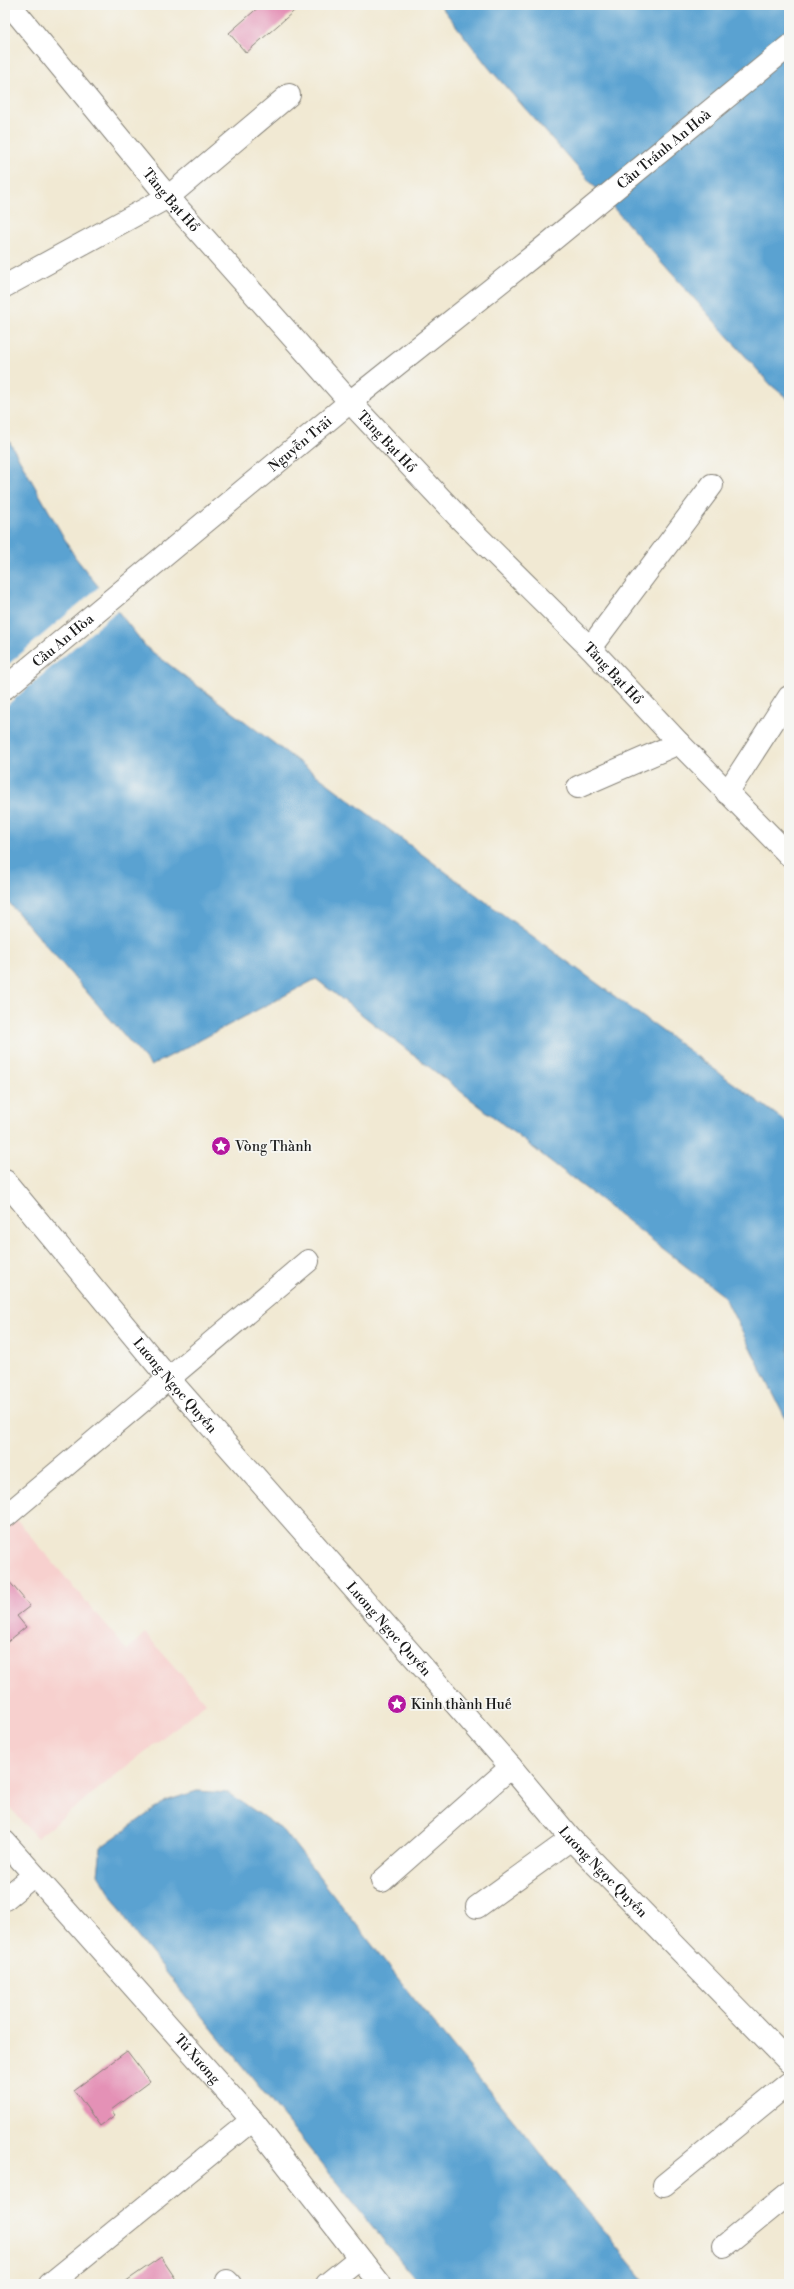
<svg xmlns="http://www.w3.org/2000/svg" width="794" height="2289" font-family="'Libre Bodoni',serif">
  <rect width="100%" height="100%" fill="#f6f6f2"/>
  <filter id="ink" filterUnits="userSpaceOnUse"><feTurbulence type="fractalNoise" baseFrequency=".025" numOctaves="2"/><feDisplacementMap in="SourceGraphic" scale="8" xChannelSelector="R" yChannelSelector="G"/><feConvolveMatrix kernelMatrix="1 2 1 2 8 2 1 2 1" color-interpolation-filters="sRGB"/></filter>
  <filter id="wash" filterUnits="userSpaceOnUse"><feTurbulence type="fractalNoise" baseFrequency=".012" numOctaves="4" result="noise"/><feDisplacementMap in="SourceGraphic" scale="16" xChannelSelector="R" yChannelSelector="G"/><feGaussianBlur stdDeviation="0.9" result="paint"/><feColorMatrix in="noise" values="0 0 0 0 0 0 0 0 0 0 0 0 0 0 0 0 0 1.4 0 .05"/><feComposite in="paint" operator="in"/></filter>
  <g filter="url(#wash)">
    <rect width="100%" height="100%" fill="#f1e9d3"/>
    <polygon fill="#f7d0ce" points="5,1506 127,1650 145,1633 206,1703 37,1838 5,1802"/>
    <g fill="#5aa2d1" stroke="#3b5f76">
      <polygon points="440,5 789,5 789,400 771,385 489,68"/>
      <polygon points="5,434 75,557 147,648 471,891 789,1124 789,1425 724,1296 316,979 151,1066 5,898"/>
      <polygon points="197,1791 229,1793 284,1831 414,1999 647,2284 419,2284 136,1935 98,1874 101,1847 166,1801"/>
    </g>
    <polygon fill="#f1e9d3" points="101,585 119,609 5,707 5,667"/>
    <g id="blocks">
      <g fill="#e491b6">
        <polygon points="261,5 301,5 246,53 229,33"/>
        <polygon points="8,1580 30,1606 17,1616 26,1627 5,1644 5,1582"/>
        <polygon points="127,2051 150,2081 111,2110 115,2115 100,2126 74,2090"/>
        <polygon points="161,2257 179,2284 122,2284"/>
      </g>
    </g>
  </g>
  <g filter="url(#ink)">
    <use href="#blocks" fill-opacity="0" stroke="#868278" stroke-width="1"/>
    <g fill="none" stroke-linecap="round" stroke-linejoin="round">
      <defs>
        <g id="minor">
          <polyline points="5,286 168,197 289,95"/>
          <path id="s1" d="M 350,402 L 538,252 L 789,46"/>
          <polyline points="590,648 712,485"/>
          <polyline points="578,787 679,743"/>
          <polyline points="727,793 789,697"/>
          <path id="s2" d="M 5,1181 L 169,1379 L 511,1767 L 571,1839 L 789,2062"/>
          <polyline points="6,1516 308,1261"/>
          <path id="s3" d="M 5,1842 L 252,2120 L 380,2284"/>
          <polyline points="382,1881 511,1767"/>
          <polyline points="5,1899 34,1875"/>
          <polyline points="477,1907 571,1839"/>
          <polyline points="664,2185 789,2083"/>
          <polyline points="724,2246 789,2193"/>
          <polyline points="227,2281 230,2284"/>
          <polyline points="50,2284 252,2120"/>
          <polyline points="327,2284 358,2259"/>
        </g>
        <g id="major">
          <path id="s4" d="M 10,5 L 168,197 L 350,402 L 463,522 L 590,648 L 679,743 L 789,855"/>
          <path id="s5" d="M 5,688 L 350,402"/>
        </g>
      </defs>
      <use href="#minor" stroke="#868278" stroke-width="24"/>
      <use href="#major" stroke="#868278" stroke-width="24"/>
      <use href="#minor" stroke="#fff" stroke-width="22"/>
      <use href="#major" stroke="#fff" stroke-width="22"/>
    </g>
  </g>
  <defs>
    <symbol id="sight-disc" viewBox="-11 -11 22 22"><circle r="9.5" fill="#b5179e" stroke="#f6f6f2"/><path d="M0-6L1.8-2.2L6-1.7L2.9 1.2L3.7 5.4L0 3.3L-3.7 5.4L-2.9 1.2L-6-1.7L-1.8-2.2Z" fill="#fff"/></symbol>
  </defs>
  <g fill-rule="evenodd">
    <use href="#sight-disc" x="210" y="1135" width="22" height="22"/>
    <use href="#sight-disc" x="386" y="1693" width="22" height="22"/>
  </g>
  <g text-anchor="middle" stroke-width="3.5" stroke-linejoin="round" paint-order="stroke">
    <g font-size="14" fill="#1c1c1c" stroke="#f6f6f2">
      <text dy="5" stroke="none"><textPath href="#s1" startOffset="403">Cầu Tránh An Hoà</textPath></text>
      <text dy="5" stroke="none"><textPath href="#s4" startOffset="253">Tăng Bạt Hổ</textPath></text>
      <text dy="5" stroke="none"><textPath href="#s4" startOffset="577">Tăng Bạt Hổ</textPath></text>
      <text dy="5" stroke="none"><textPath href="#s5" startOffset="383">Nguyễn Trãi</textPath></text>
      <text dy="5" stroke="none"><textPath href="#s5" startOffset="75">Cầu An Hòa</textPath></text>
      <text dy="5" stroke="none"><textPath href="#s4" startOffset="901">Tăng Bạt Hổ</textPath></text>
      <text dy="5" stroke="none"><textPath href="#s2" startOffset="266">Lương Ngọc Quyến</textPath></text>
      <text dy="5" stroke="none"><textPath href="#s2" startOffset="590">Lương Ngọc Quyến</textPath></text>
      <text dy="5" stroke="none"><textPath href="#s2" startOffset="914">Lương Ngọc Quyến</textPath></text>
      <text dy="5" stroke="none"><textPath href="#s3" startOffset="290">Tú Xương</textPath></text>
    </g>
    <g font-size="14" fill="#1c1c1c" stroke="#f6f6f2" text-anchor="start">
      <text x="235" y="1151">Vòng Thành</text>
      <text x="411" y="1709">Kinh thành Huế</text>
    </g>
  </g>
  <rect width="794" height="2289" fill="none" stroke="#f6f6f2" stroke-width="20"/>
</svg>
